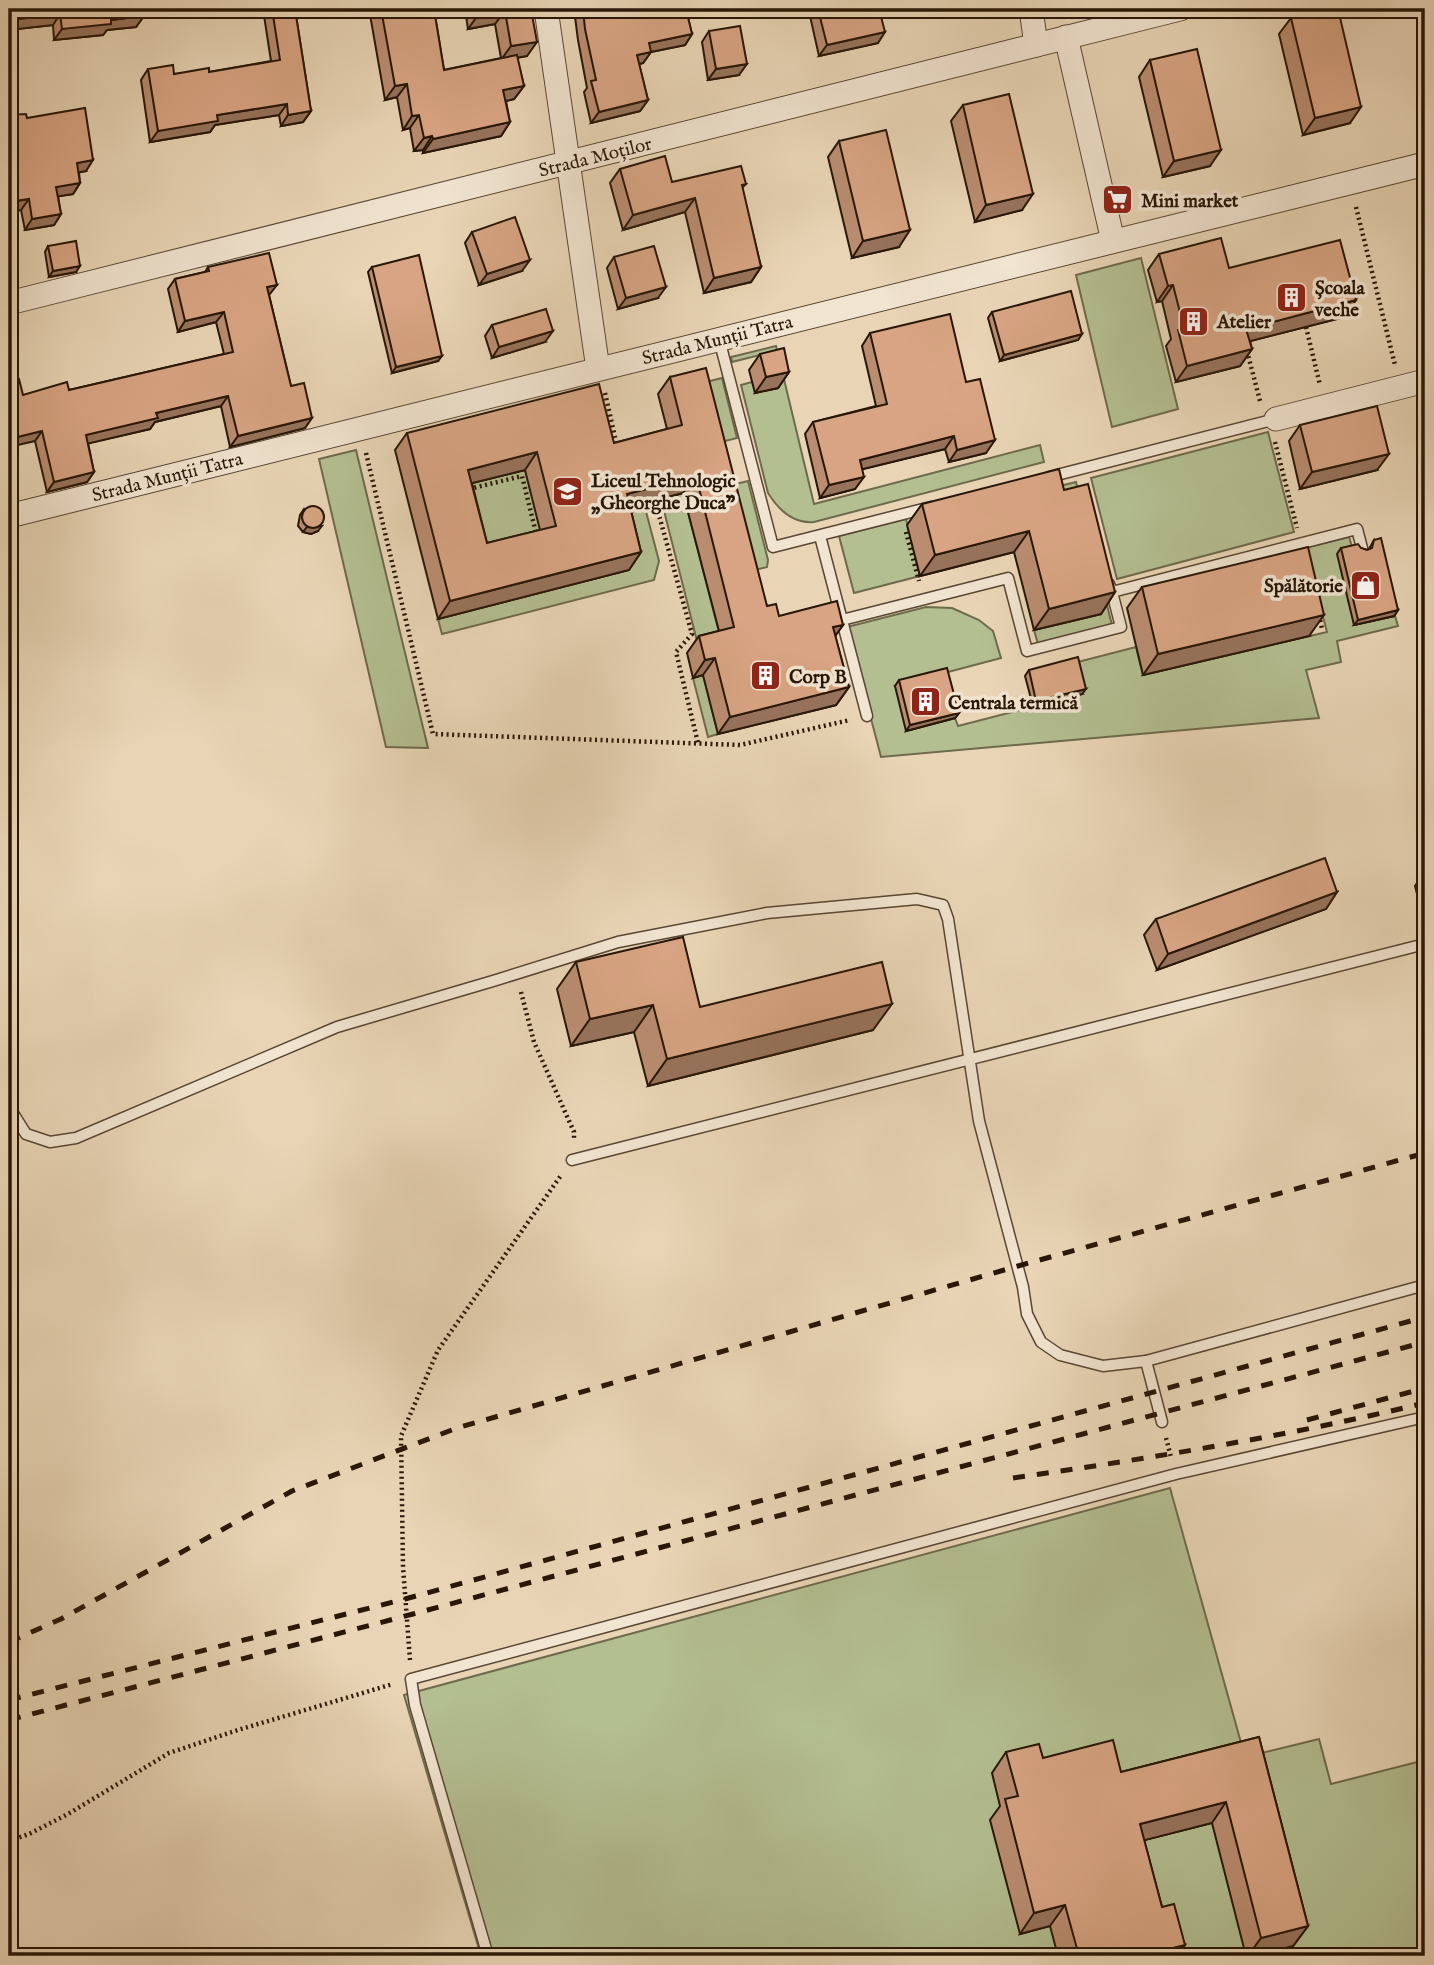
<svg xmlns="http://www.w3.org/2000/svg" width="1434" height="1965" font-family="'IM FELL English',serif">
  <rect width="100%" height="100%" fill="#e9d5b6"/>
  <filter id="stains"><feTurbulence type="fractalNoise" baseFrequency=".00286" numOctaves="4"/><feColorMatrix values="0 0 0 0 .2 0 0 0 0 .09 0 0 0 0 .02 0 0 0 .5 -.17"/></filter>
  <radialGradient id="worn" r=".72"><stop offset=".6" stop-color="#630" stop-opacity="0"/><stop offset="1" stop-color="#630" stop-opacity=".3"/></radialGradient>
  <g fill="#b3be91" stroke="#6e6a4c" stroke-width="2">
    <polygon points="1141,258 1178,409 1112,427 1076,275"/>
    <path d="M 776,346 L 814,504 L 1040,445 L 1044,462 L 814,522 C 793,524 778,509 768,493 L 741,385 L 752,382 L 772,364 L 763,366 L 760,355 L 732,362 L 731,357 Z"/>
    <polygon points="722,378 737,438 709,445 694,385"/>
    <polygon points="1268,432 1294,532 1117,579 1091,478"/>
    <polygon points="356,450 428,748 386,747 319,459"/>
    <polygon points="525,470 544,543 475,561 461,486"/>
    <polygon points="748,481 768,560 767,567 742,573 720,488"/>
    <polygon points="1076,482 1112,625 1038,644 1034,630 1100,614 1044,490"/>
    <polygon points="683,493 720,636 697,641 661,499"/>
    <polygon points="644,504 659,561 654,580 442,634 438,619 629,570 614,511"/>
    <polygon points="906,519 920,576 854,593 839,536"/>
    <polygon points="1349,537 1353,550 1354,625 1395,616 1398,626 1337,641 1341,662 1306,670 1319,718 881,757 847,627 926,607 952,608 979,620 993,631 1001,658 895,686 955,718 958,726 1082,694 1074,663 1136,647 1143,675 1327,632 1305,548"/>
    <polygon points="703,675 718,734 708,737 693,678"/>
    <polygon points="1170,1488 1245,1757 1319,1739 1331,1784 1425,1760 1425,1956 481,1956 404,1695"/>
  </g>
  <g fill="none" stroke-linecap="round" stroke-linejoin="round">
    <defs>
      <g id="lane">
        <polyline points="719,339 773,547 931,507"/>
        <polyline points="1049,477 1276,419"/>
        <polyline points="820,536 867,716"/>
        <polyline points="1109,584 1112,592 1357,529 1362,548"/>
        <polyline points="842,620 1008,578 1027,651 1121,627 1112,592"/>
        <polyline points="9,1107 26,1134 50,1142 76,1138 337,1027 493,981 618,942 767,913 917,899 943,905 948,919 979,1121 1023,1287 1027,1314 1041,1342 1060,1355 1103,1366 1146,1361 1425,1285"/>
        <polyline points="572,1160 1425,944"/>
        <polyline points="1146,1361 1162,1422"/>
        <polyline points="488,1956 415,1705 411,1679 1176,1474 1425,1417 1425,1419"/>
      </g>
      <g id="street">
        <polyline points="546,9 598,369"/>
        <polyline points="1031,9 1036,45"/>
        <polyline points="1066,37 1113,241"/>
        <polyline points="9,303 1180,9"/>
        <polyline points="1276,419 1425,381"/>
        <polyline points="9,516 1425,164"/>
      </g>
    </defs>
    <use href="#lane" stroke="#584633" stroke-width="13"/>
    <use href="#street" stroke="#584633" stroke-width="25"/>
    <g stroke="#281607" stroke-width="4.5" stroke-dasharray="2 3.5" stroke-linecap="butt">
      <polyline points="1356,207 1395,365"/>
      <polyline points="1306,327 1320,385"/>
      <polyline points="1247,351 1260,401"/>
      <polyline points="605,393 617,446"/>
      <polyline points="1275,442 1297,528"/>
      <polyline points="366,453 433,734 740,745 850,720"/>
      <polyline points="469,489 522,476 536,533"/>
      <polyline points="655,501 692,634 676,652 698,743"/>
      <polyline points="906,532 919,581"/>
      <polyline points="1319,615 1322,629"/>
      <polyline points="521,992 534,1042 574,1132 574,1141"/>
      <polyline points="1166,1438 1171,1457"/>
      <polyline points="410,1660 403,1567 401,1436 438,1350 562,1174"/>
      <polyline points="9,1841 29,1834 68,1814 169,1753 238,1730 393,1684"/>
    </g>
    <use href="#lane" stroke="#f1e4d0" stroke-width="10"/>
    <use href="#street" stroke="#f1e4d0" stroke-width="23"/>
    <g stroke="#281607" stroke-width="5" stroke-dasharray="12 12" stroke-linecap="butt">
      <polyline points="1307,1420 1425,1388"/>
      <path d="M 1013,1478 C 1152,1458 1288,1436 1425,1403"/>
      <polyline points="9,1642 61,1619 292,1491 457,1428 1018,1266 1425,1153"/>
      <polyline points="9,1700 405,1599 1425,1317"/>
      <polyline points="9,1720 413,1614 1425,1342"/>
    </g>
  </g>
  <g fill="#ba8d71" stroke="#281607" stroke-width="2" fill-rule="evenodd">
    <polygon points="9,9 144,16 136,27 107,30 103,35 54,40 53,25 9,30"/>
    <polygon points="263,9 295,9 311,111 303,122 281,126 279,115 215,125 210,132 150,142 141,80 148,69 174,74 209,72 271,61"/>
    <polygon points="369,9 434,9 444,70 501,58 495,24 468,29 465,9 531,9 527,56 517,58 524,86 514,99 506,101 510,122 501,136 423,153 423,150 414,151 410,128 403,130 397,97 385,100"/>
    <polygon points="574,9 686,9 692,34 685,45 651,52 643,63 639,64 648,100 640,111 591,123 584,92 587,88 578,40"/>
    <polygon points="814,9 879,9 878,43 819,56 810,16"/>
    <polygon points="1422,9 1425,9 1425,22"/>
    <polygon points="1291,18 1350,123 1303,135 1279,34"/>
    <polygon points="709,31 739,75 708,80 702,42"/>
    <polygon points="1150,60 1210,166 1163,177 1139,77"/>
    <polygon points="963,105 1022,210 975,222 951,121"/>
    <polygon points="27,118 86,171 79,172 80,183 73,194 58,196 61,214 54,225 25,230 21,210"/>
    <polygon points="839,141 899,247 852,258 828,157"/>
    <polygon points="620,169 672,182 746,184 742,188 761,267 751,282 704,293 685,212 623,230 610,183"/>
    <polygon points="472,232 522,271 479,285 465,243"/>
    <polygon points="48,246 76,272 49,277 45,252"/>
    <polygon points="1159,254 1229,268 1345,317 1250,341 1252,349 1240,366 1176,382 1166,346 1171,339 1162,301 1157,302 1148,270"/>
    <polygon points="614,257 658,298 618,309 607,268"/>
    <polygon points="208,267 269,295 291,386 305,428 230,447 221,406 155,422 150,429 88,443 94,472 87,482 47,492 35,441 23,395 69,390 224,354 216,322 178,332 168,289 175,279 205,272"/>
    <polygon points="372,267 438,361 392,373 368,272"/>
    <polygon points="992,312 1082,334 1078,340 1000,361 988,318"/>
    <polygon points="492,325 545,342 492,358 485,336"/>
    <polygon points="870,333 966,382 986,453 949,462 945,449 862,469 855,489 820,498 805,434 813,422 876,406 862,346"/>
    <polygon points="760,354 789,372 778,388 755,393 749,370"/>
    <path d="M 670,377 L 767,606 L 779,616 L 843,625 L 835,636 L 849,687 L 836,705 L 718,734 L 703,675 L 693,678 L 687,653 L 699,636 L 719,631 L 683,493 L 630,507 L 641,552 L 629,570 L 438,619 L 395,450 L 407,433 L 614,443 L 667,429 L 658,394 ZM 525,470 L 540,530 L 487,543 L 472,483 Z"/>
    <polygon points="1300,425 1377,470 1300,489 1289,441"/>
    <polygon points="1064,490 1115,592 1101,614 1034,630 1014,552 920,576 907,525 922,504"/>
    <polygon points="304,509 318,531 311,534 303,532 298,526 300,515"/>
    <polygon points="1374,540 1398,610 1394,616 1354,625 1337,554 1341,548 1361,548 1367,550 1369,549"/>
    <polygon points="1142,587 1309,636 1143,675 1127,608"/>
    <polygon points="1029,670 1082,694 1033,706 1025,676"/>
    <polygon points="899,680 959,713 955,718 906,731 895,686"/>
    <polygon points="1425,871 1425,921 1424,922 1415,886"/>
    <polygon points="1337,892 1326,909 1157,970 1144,935 1156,919"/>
    <polygon points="576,962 700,1007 873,1030 648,1086 634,1032 571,1046 557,989"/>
    <polygon points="1425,1604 1425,1645 1417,1615"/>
    <polygon points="1259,1737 1308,1926 1293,1946 1255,1956 1246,1956 1212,1823 1144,1840 1162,1907 1185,1945 1177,1956 1058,1956 1050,1926 1020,1934 990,1820 1000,1806 992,1773 1006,1752 1121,1772"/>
  </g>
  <g fill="#97735c" stroke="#281607" stroke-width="2">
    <polygon points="505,11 495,24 468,29 478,15"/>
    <polygon points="60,14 53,25 9,30 9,22 10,20"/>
    <polygon points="144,16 136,27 107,30 103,35 54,40 62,29 111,20"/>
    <polygon points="885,32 878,43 819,56 827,45"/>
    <polygon points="692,34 685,45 641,54 649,43"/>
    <polygon points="537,42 527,56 501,60 511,46"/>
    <polygon points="651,52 643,63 629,66 637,55"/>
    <polygon points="747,64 739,75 708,80 716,69"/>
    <polygon points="407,84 397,97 385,100 395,86"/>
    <polygon points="524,86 514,99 494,104 503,90"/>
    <polygon points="648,100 640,111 591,123 599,112"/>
    <polygon points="287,104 279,115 215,125 210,132 150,142 158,131 217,115"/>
    <polygon points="1361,107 1350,123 1303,135 1315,118"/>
    <polygon points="311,111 303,122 281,126 288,115"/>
    <polygon points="419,115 410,128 403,130 412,116"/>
    <polygon points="510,122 501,136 423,153 433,139"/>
    <polygon points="432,136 423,150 414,151 424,138"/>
    <polygon points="1221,150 1210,166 1163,177 1174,161"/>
    <polygon points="93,160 86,171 70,174 77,163"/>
    <polygon points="80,183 73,194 49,198 56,187"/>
    <polygon points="1033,194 1022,210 975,222 986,205"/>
    <polygon points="695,198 685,212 623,230 633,215"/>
    <polygon points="29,199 21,210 9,212 9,202"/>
    <polygon points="61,214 54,225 25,230 32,219"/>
    <polygon points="910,230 899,247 852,258 863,241"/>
    <polygon points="530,260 522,271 479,285 487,274"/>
    <polygon points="80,266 76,272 49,277 53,271"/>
    <polygon points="761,267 751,282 704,293 714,278"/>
    <polygon points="277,285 269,295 260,297 267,287"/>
    <polygon points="1173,285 1162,301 1157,302 1168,286"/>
    <polygon points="666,287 658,298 618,309 626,298"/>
    <polygon points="1356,300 1345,317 1235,345 1246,329"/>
    <polygon points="224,312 216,322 178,332 185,321"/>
    <polygon points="553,331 545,342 492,358 499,347"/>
    <polygon points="1082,334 1078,340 1000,361 1004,355"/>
    <polygon points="1252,349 1240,366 1176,382 1187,366"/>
    <polygon points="442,356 438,361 392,373 396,367"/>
    <polygon points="789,372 778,388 755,393 766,377"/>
    <polygon points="228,396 221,406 155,422 150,429 78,446 86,435 156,413"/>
    <polygon points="312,418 305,428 230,447 238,436"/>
    <polygon points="42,431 35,441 9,447 9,439"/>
    <polygon points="954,436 945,449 851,472 860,460"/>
    <polygon points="995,440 986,453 949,462 957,450"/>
    <polygon points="537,452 525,470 456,487 468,470"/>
    <polygon points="1389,454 1377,470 1300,489 1312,472"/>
    <polygon points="94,472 87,482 47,492 54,482"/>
    <polygon points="696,476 683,493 614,511 627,494"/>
    <polygon points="864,477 855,489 820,498 829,485"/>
    <polygon points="322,526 318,531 311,534 303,532 307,527"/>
    <polygon points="1029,531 1014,552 920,576 935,555"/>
    <polygon points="641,552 629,570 438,619 450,601"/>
    <polygon points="1115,592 1101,614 1034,630 1049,609"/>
    <polygon points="1398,610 1394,616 1354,625 1358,620"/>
    <polygon points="1324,615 1309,636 1143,675 1158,654"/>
    <polygon points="843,625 831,642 833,627"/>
    <polygon points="715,658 703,675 693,678 705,660"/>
    <polygon points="849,687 836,705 718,734 730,717"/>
    <polygon points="1086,689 1082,694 1033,706 1036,701"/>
    <polygon points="959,713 955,718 906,731 910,725"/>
    <polygon points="1337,892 1326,909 1157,970 1168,954"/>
    <polygon points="892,1004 873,1030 648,1086 667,1059"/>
    <polygon points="653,1005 634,1032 571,1046 590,1019"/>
    <polygon points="1226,1802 1212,1823 1126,1845 1140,1824"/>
    <polygon points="1065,1905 1050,1926 1020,1934 1034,1913"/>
    <polygon points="1308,1926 1293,1946 1255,1956 1248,1956 1261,1938"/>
    <polygon points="1185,1945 1177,1956 1151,1956 1153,1953"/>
  </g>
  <g fill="#d8a483" stroke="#281607" stroke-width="2" fill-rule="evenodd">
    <polygon points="9,9 143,9 144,16 111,20 111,24 62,29 60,14 10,20"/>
    <polygon points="272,9 295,9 311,111 288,115 287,104 217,115 218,121 158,131 148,69 173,65 174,74 209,68 209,72 280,60"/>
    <polygon points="381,9 434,9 444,70 517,55 524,86 503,90 510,122 433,139 432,136 424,138 419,115 412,116 407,84 395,86"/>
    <polygon points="477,9 531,9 537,42 511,46 505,11 478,15"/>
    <polygon points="583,9 686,9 692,34 649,43 651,52 637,55 648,100 599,112 591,81 596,80 585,29"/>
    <polygon points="818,9 879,9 885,32 827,45"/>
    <polygon points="1329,9 1338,9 1361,107 1315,118 1291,18"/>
    <polygon points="740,26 747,64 716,69 709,31"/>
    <polygon points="1197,49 1221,150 1174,161 1150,60"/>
    <polygon points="1009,94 1033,194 986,205 963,105"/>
    <polygon points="85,108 93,160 77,163 80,183 56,187 61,214 32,219 29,199 9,202 9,115 26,114 27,118"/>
    <polygon points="886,130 910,230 863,241 839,141"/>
    <polygon points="665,156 672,182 741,166 746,184 742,185 761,267 714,278 695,198 633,215 620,169"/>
    <polygon points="515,217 530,260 487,274 472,232"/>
    <polygon points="1221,238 1229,268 1340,240 1356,300 1246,329 1252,349 1187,366 1178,330 1184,328 1173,285 1168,286 1159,254"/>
    <polygon points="76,241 80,266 53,271 48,246"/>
    <polygon points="654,246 666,287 626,298 614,257"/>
    <polygon points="269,253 277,285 267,287 291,386 304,383 312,418 238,436 228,396 156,413 158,418 86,435 94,472 54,482 42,431 9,439 9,382 19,379 23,395 67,382 69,390 233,352 224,312 185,321 175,279 209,271 208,267"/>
    <polygon points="419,255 442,356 396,367 372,267"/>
    <polygon points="1071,291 1082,334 1004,355 992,312"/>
    <polygon points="546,309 553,331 499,347 492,325"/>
    <polygon points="950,314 966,382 980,379 995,440 957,450 954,436 860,460 864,477 829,485 813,422 887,404 870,333"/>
    <polygon points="784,348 789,372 766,377 760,354"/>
    <path d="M 706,368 L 767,606 L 776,604 L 779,616 L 837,601 L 843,625 L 833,627 L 849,687 L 730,717 L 715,658 L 705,660 L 699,636 L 734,627 L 696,476 L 627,494 L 641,552 L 450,601 L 407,433 L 599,384 L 614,443 L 682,425 L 670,377 ZM 537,452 L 556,526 L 487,543 L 468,470 Z"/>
    <polygon points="1377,406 1389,454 1312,472 1300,425"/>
    <polygon points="1059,469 1064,490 1088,484 1115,592 1049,609 1029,531 935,555 922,504"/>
    <circle cx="313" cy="517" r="11"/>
    <polygon points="1381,538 1398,610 1358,620 1341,548 1358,544 1361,548 1367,550 1372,548 1374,540"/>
    <polygon points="1308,547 1324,615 1158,654 1142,587"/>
    <polygon points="1078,657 1086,689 1036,701 1029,670"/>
    <polygon points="947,668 959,713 910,725 899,680"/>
    <polygon points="1325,858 1337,892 1168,954 1156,919"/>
    <polygon points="683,937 700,1007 882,962 892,1004 667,1059 653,1005 590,1019 576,962"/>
    <polygon points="1259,1737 1308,1926 1261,1938 1226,1802 1140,1824 1162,1907 1174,1904 1185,1945 1153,1953 1154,1956 1079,1956 1065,1905 1034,1913 1005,1799 1018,1796 1006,1752 1039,1744 1043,1758 1113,1740 1121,1772"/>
  </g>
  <defs>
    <symbol id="supermarket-square" viewBox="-11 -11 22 22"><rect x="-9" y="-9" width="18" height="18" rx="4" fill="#8f2418" stroke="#f1e4d0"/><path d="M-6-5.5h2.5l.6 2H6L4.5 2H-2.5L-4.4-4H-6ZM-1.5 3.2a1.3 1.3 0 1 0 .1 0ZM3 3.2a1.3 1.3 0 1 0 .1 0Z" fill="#fff"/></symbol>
    <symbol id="building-square" viewBox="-11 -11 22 22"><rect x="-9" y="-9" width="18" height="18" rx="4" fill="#8f2418" stroke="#f1e4d0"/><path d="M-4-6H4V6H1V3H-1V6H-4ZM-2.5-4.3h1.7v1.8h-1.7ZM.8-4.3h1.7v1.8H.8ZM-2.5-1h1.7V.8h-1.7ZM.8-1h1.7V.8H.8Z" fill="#fff"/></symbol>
    <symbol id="school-square" viewBox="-11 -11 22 22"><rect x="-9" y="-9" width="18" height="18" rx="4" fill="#8f2418" stroke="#f1e4d0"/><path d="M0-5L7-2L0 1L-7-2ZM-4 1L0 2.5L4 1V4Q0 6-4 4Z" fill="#fff"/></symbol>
    <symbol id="shop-square" viewBox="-11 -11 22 22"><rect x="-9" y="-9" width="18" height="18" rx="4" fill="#8f2418" stroke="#f1e4d0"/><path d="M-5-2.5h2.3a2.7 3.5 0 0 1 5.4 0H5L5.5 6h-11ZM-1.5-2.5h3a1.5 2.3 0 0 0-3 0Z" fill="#fff"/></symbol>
  </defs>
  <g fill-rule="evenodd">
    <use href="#supermarket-square" x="1100" y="182" width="35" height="35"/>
    <use href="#building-square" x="1274" y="280" width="35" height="35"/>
    <use href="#building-square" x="1176" y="304" width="35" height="35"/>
    <use href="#school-square" x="550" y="474" width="35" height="35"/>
    <use href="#shop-square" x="1348" y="568" width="35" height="35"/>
    <use href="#building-square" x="748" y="658" width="35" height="35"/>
    <use href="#building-square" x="908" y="684" width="35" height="35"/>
  </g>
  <g text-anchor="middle" stroke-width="7" stroke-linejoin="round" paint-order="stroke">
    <g font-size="19" fill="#281607" stroke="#f1e4d0">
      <text transform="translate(595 156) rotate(-14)" y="7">Strada Moților</text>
      <text transform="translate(717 339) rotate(-14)" y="7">Strada Munții Tatra</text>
      <text transform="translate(167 476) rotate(-14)" y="7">Strada Munții Tatra</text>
    </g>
    <g font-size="19" font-weight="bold" fill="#281607" stroke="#f1e4d0" text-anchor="start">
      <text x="1141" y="207">Mini market</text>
      <text x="1315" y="294">Școala<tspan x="1315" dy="22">veche</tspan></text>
      <text x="1217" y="328">Atelier</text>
      <text x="591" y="487">Liceul Tehnologic<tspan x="591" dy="22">„Gheorghe Duca”</tspan></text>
      <text x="1343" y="592" text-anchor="end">Spălătorie</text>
      <text x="789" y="683">Corp B</text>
      <text x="948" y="709">Centrala termică</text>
    </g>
  </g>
  <rect width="1434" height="1965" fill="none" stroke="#e9d5b6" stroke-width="35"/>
  <rect x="10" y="10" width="1413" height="1944" fill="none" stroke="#281607" stroke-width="3.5"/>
  <rect x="18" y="18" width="1399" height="1930" fill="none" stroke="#281607" stroke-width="2"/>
  <rect width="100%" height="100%" filter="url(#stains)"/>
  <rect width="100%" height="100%" fill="url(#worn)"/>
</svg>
